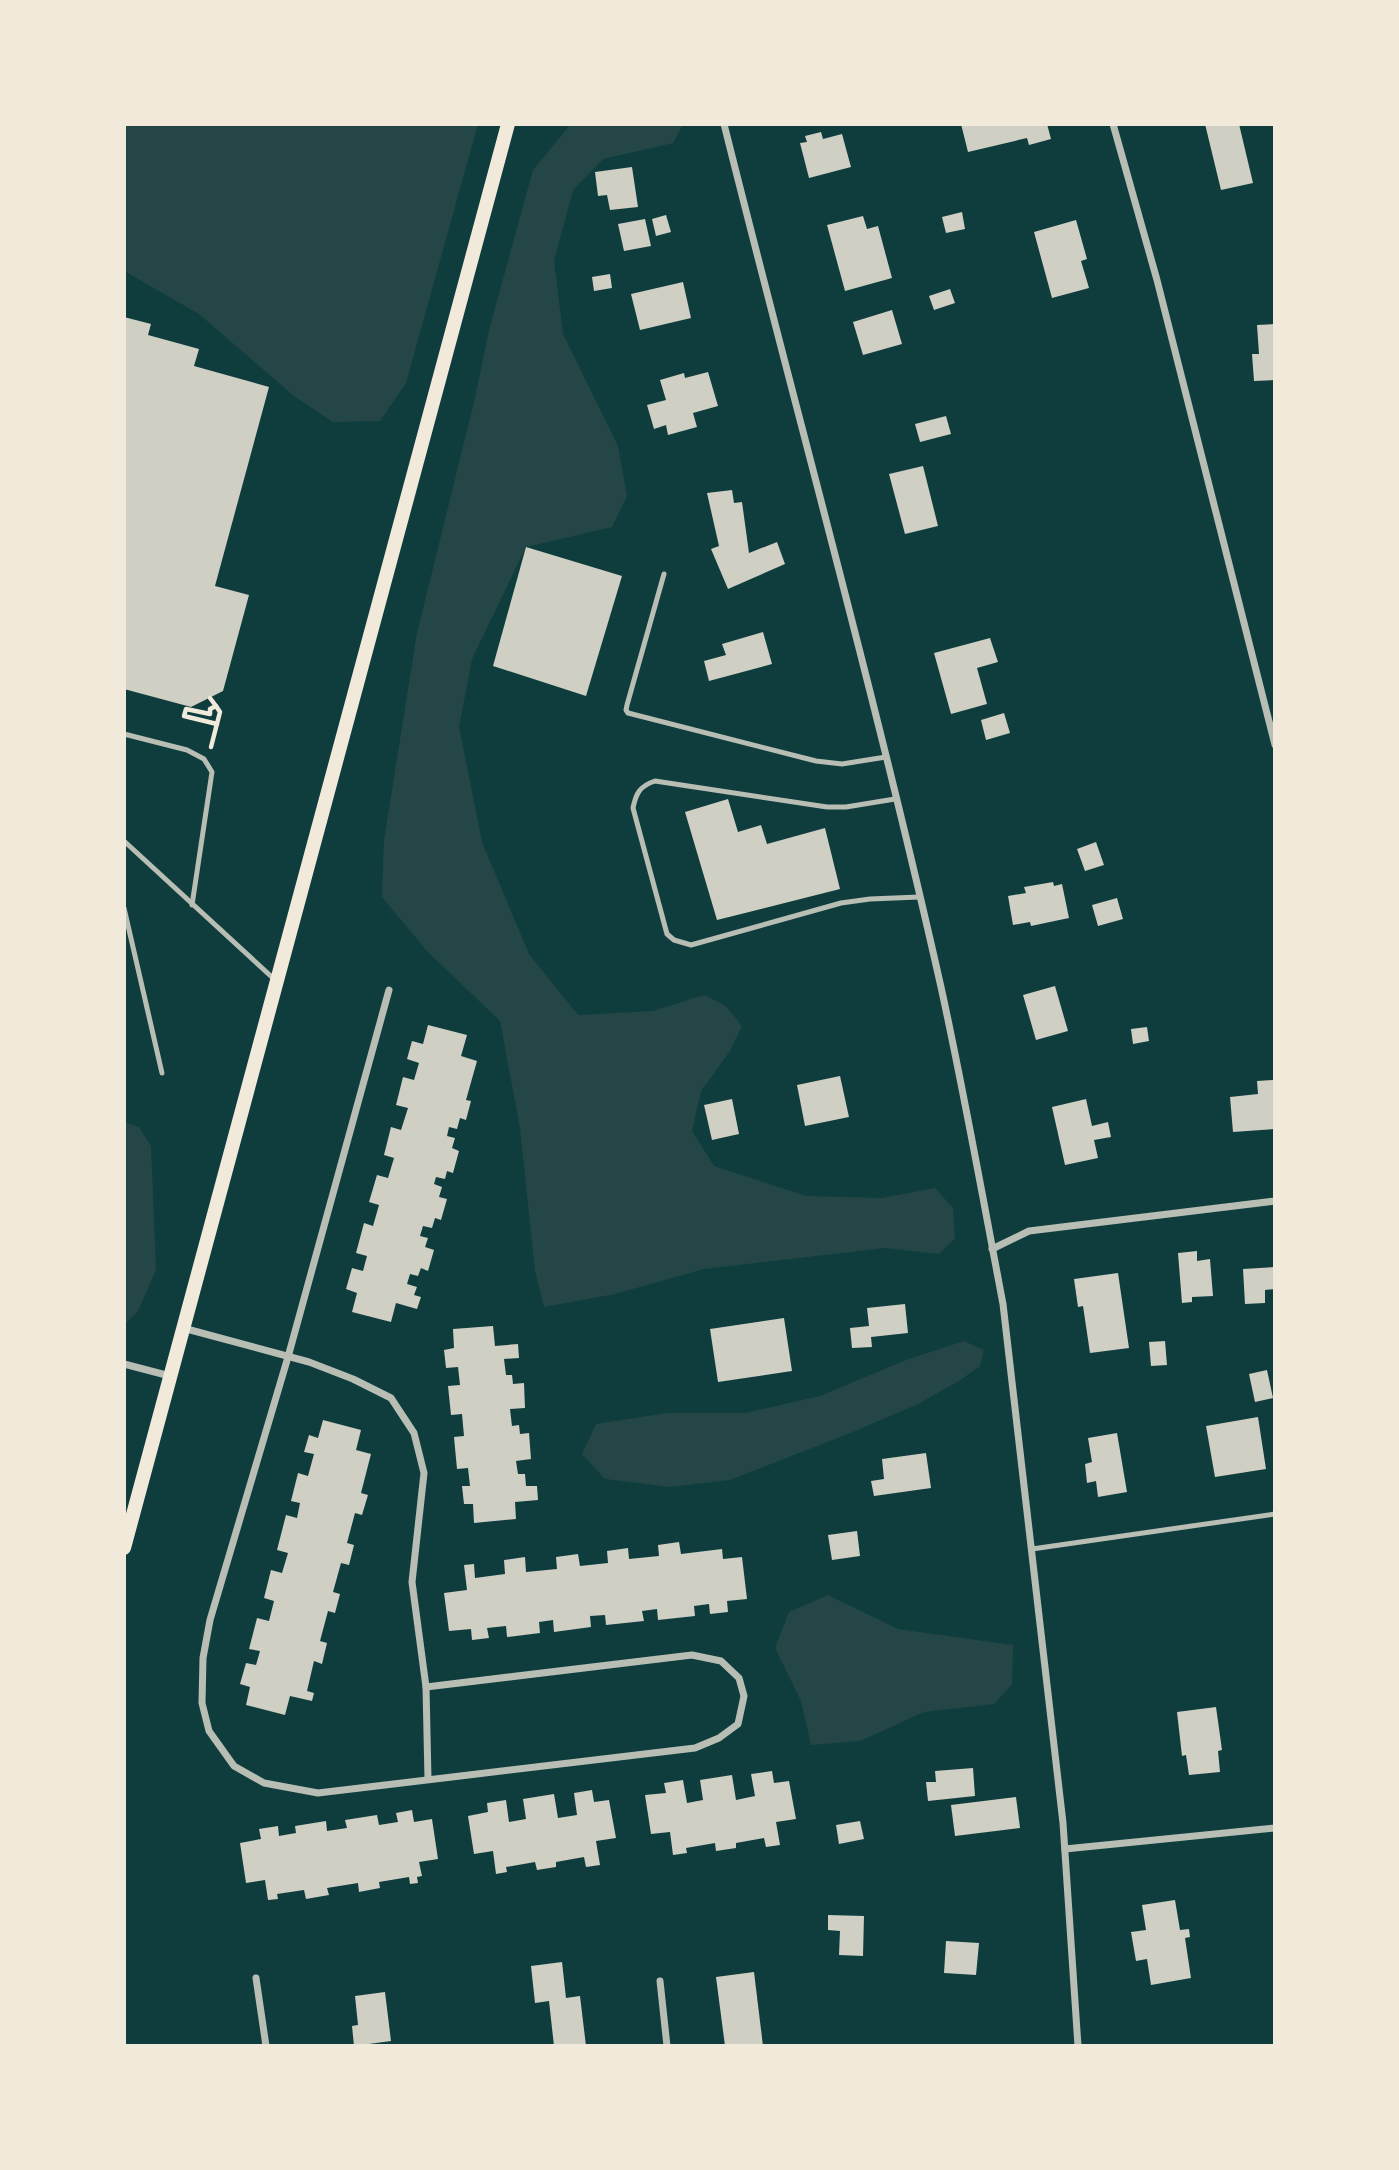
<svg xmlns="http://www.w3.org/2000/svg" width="1399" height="2170" font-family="'Nunito Sans',sans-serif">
  <rect width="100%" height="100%" fill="#0f3d3e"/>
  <g fill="#244646">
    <polygon points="124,124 478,124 406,383 380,421 333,422 294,396 199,314 124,271"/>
    <polygon points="571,124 683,124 673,143 603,159 573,190 554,261 563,334 618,446 627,496 612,527 526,547 472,659 459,727 482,842 529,954 578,1015 653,1011 704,995 726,1006 742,1026 730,1051 701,1091 692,1131 714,1166 806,1196 882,1198 935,1188 953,1208 955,1238 939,1254 885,1248 704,1269 615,1294 544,1307 535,1271 520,1128 500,1021 427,951 382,897 384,840 417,633 475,398 489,330 533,170"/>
    <polygon points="124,1122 139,1127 151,1146 156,1270 138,1311 124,1325"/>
    <polygon points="964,1341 984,1350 980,1366 959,1381 918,1404 848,1434 730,1480 670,1487 605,1479 582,1454 596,1424 667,1413 745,1413 820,1396 906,1360"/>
    <polygon points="828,1595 898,1629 1013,1645 1012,1684 994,1704 924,1712 860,1741 811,1745 801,1701 775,1648 789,1612"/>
  </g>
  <g fill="#cfcfc3">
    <polygon points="961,124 1047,124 1051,139 1029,145 1027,138 968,152"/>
    <polygon points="1205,124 1239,124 1253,183 1221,190"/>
    <polygon points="821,132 823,139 842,134 851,167 809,178 800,143 807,142 805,136"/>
    <polygon points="632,167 638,207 610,210 607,195 598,196 595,172"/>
    <polygon points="962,212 965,229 946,233 942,217"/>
    <polygon points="666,215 671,232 656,236 652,219"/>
    <polygon points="863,216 867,229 878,226 892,278 845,291 827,225"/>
    <polygon points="645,219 651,246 624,251 618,224"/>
    <polygon points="1076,220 1087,259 1081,261 1089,288 1052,298 1034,232"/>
    <polygon points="610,274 612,288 594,291 592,277"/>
    <polygon points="683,282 691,318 640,330 631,294"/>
    <polygon points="950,289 955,303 934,310 929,296"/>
    <polygon points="892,310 902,344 863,355 853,322"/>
    <polygon points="124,317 151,324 148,335 199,349 194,366 269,387 215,586 249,595 223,691 191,707 124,689"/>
    <polygon points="1275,324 1275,380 1254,381 1252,354 1259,354 1257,325"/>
    <polygon points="708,372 718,406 693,413 697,427 668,435 666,425 654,429 647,405 666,400 660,380 684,373 685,378"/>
    <polygon points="946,416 951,434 920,442 915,424"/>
    <polygon points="923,466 938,526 905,534 889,474"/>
    <polygon points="732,490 734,503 742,502 749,553 777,542 785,564 728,589 711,549 719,546 707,493"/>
    <polygon points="526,547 622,576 586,696 493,666"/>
    <polygon points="763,632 772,664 709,681 704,661 726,655 722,644"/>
    <polygon points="990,638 998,662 977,668 987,704 951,714 934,653"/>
    <polygon points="1004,713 1010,733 986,740 981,720"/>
    <polygon points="728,799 738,832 761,825 767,844 825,828 840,889 717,920 685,812"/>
    <polygon points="1096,842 1104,865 1085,871 1077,849"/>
    <polygon points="1053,882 1054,886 1062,884 1069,918 1031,926 1030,922 1013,925 1008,896 1026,893 1024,887"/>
    <polygon points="1117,898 1123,919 1098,926 1092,905"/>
    <polygon points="1055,986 1068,1031 1036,1040 1023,995"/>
    <polygon points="428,1025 467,1035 461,1056 477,1061 466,1100 471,1101 466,1120 460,1118 457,1129 449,1127 447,1136 455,1138 452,1148 459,1151 453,1173 447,1171 445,1179 436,1177 434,1184 442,1187 439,1197 447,1199 441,1220 435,1218 432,1228 423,1226 420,1236 428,1238 425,1247 434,1250 428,1271 421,1268 418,1276 410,1274 407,1284 417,1287 414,1295 421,1297 417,1309 396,1303 391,1322 352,1312 357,1293 346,1289 352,1268 363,1271 367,1256 356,1253 364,1223 373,1226 379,1205 369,1202 377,1175 388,1178 394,1158 384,1155 391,1127 401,1130 408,1108 396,1105 403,1077 414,1080 419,1063 407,1059 412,1041 423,1044"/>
    <polygon points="1147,1027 1149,1041 1133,1044 1131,1029"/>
    <polygon points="840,1076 849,1117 805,1126 797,1085"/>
    <polygon points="1273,1080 1275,1129 1233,1132 1230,1097 1258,1094 1257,1081"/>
    <polygon points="732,1099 739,1134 712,1140 704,1105"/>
    <polygon points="1086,1099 1092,1126 1108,1122 1111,1137 1094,1140 1098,1158 1065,1165 1052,1107"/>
    <polygon points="1197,1251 1197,1261 1210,1259 1213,1296 1192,1297 1192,1302 1182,1303 1178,1253"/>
    <polygon points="1275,1267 1275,1289 1265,1290 1265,1303 1245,1304 1243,1269"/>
    <polygon points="1118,1273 1129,1348 1090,1353 1083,1306 1078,1307 1074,1279"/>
    <polygon points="905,1304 908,1333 871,1337 872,1347 852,1348 850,1328 869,1326 867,1308"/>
    <polygon points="784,1318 792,1371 718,1382 710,1329"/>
    <polygon points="493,1326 495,1346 518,1344 519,1358 504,1359 506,1375 512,1375 513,1384 524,1383 525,1408 510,1409 512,1426 519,1425 520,1434 529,1433 531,1459 516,1461 518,1474 525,1474 526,1486 537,1486 538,1500 515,1502 516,1519 474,1523 473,1504 464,1504 462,1486 470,1486 468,1468 457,1469 454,1437 464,1436 462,1414 451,1415 448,1386 460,1385 458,1367 446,1368 444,1350 454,1348 453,1329"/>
    <polygon points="1165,1341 1167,1365 1151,1366 1149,1342"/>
    <polygon points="1267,1370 1273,1398 1255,1402 1249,1374"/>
    <polygon points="1258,1417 1266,1469 1215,1477 1206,1426"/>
    <polygon points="323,1420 361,1430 356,1450 371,1454 361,1493 368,1495 362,1515 355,1513 347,1543 354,1545 349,1565 341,1563 333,1592 340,1594 335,1613 328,1611 320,1641 327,1643 322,1664 314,1661 307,1691 314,1693 312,1701 290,1696 285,1715 246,1705 250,1687 240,1684 246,1663 256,1665 260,1651 249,1649 257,1618 269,1621 274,1601 264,1598 271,1570 282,1573 288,1553 277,1550 286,1515 297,1518 300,1503 291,1501 298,1473 308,1476 314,1454 304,1452 309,1435 318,1438"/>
    <polygon points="1117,1433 1127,1492 1098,1497 1096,1481 1087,1483 1085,1464 1092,1462 1088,1438"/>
    <polygon points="926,1453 931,1488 874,1496 871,1481 884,1479 882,1459"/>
    <polygon points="857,1531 860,1556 832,1560 828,1535"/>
    <polygon points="679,1542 681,1554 722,1549 723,1559 742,1557 747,1599 727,1601 728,1612 710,1614 709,1604 694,1606 695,1616 658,1620 657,1609 642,1611 644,1621 606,1625 605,1615 590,1616 591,1627 554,1632 553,1620 539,1622 540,1633 507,1637 506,1626 487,1628 489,1638 472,1640 471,1629 449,1631 444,1593 467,1590 464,1565 474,1564 475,1578 505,1574 504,1560 525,1557 526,1572 557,1569 556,1557 578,1554 580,1566 608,1563 607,1551 628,1548 629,1559 659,1556 658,1545"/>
    <polygon points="1216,1707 1222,1750 1218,1751 1220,1772 1189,1775 1186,1755 1182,1756 1177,1712"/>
    <polygon points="973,1768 975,1796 928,1801 926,1782 936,1782 935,1771"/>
    <polygon points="772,1771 774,1783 789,1781 796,1819 776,1822 780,1845 766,1847 764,1838 736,1843 736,1848 716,1851 715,1843 686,1848 687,1853 673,1855 670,1832 651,1834 645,1795 666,1793 664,1783 683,1780 687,1803 703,1800 700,1780 732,1775 736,1800 755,1796 751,1774"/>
    <polygon points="592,1790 594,1802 609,1800 616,1838 596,1841 600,1865 586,1867 584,1857 556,1862 556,1867 537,1870 535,1862 506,1867 507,1872 496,1874 493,1851 474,1854 468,1816 488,1812 487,1803 506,1800 509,1822 526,1819 523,1799 554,1794 558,1818 577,1815 574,1793"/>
    <polygon points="1016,1797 1020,1828 955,1836 951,1805"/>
    <polygon points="412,1810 414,1822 432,1819 438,1859 419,1862 422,1876 417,1877 418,1883 410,1884 409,1877 379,1882 380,1888 359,1892 358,1883 327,1888 329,1895 306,1899 304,1890 277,1894 278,1899 268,1900 265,1880 246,1883 240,1843 261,1839 259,1829 278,1826 279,1836 296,1833 295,1826 326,1821 327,1831 347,1828 345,1820 377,1815 379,1825 398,1822 396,1813"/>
    <polygon points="860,1821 864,1839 839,1844 836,1825"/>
    <polygon points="1175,1900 1180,1930 1189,1929 1190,1937 1185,1938 1191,1978 1151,1985 1147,1959 1136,1961 1131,1932 1146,1930 1142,1905"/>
    <polygon points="828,1915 864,1916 863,1956 839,1955 840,1931 828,1930"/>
    <polygon points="946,1941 979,1943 976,1975 944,1973"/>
    <polygon points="562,1962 566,1998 580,1996 586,2046 554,2046 549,2001 535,2003 531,1966"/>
    <polygon points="754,1972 763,2046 725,2046 716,1977"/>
    <polygon points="385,1992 391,2041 354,2046 352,2026 358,2025 355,1996"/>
  </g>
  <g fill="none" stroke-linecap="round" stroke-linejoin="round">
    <g stroke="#f1e9da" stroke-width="4.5">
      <polyline points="210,698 216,706 210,709 210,714 186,709 184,716 217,724"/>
      <polyline points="211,747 220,712 216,706"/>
    </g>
    <g stroke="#b8beb3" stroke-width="5">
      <polyline points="664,574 627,705 626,710 628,713 816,761 842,764 886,757"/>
      <polyline points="124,734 187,750 204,759 212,772 192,905"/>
      <path d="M 895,799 L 846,807 L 827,807 L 655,781 C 640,786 636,793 633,808 L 667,934 L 674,940 L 691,945 L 841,903 L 870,899 L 919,897"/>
      <polyline points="124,841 274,979"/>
      <polyline points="124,908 162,1073"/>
      <polyline points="1032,1549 1275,1514"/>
    </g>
    <g stroke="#b8beb3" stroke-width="7">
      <path d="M 724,124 C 796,412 876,698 941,987 C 964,1092 983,1199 1003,1304 L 1063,1823 L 1078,2046"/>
      <polyline points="1113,124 1157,280 1275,745"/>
      <polyline points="389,990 288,1357 210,1620 203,1658 202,1703 209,1731 234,1766 264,1783 318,1793 695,1748 719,1738 738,1724 744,1696 739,1678 721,1661 692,1655 426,1687"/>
      <polyline points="992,1249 1029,1231 1275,1201"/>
      <polyline points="183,1328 309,1362 353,1379 391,1398 414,1433 424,1473 412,1582 426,1687 428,1779"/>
      <polyline points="124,1364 170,1376"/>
      <polyline points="1065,1849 1275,1828"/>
      <polyline points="256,1978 266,2046"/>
      <polyline points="660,1981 667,2046"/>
    </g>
    <polyline stroke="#f1e9da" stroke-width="14" points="124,1548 508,124"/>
  </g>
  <rect width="1399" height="2170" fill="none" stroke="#f1e9da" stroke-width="252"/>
</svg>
